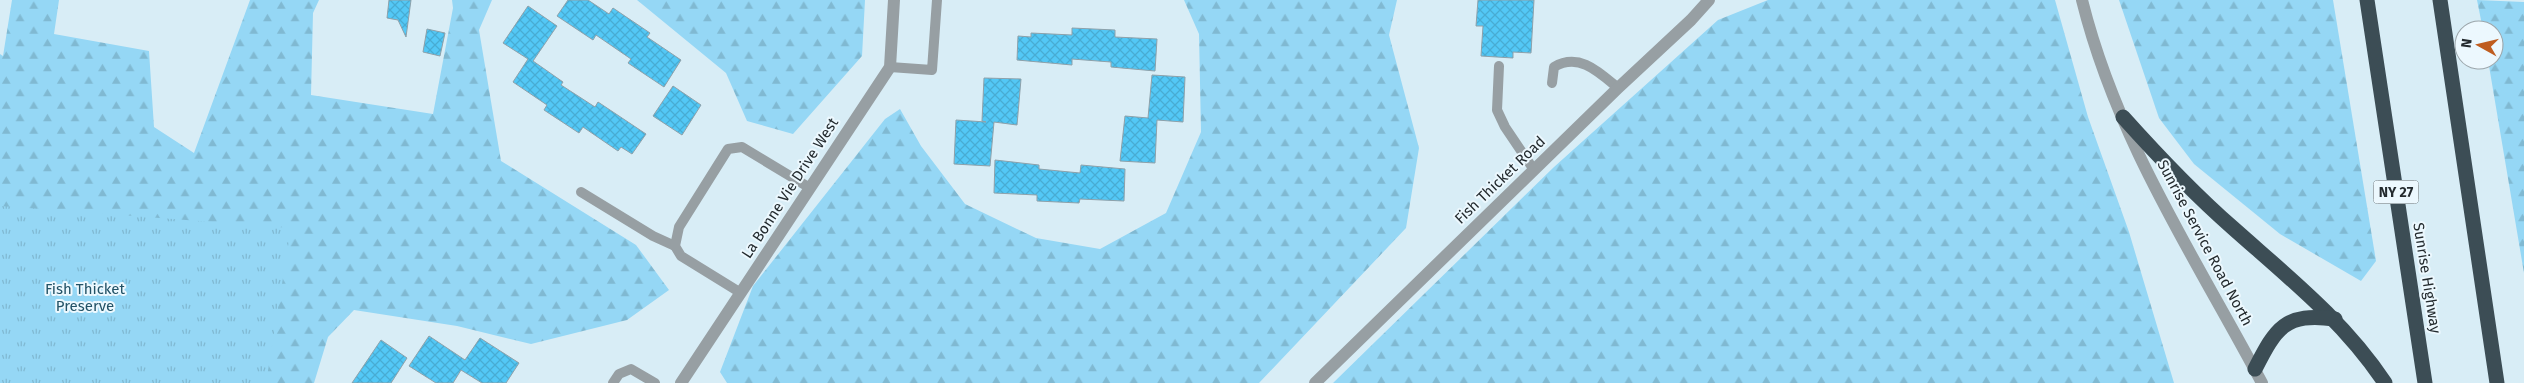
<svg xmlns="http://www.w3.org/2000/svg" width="2524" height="383" font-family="'Fira Sans',sans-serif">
  <defs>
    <pattern id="forest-firs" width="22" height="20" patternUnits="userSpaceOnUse" patternTransform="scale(1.25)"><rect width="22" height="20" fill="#95d7f5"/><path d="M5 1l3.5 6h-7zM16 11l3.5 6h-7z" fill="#80b9d2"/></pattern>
    <pattern id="park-tufts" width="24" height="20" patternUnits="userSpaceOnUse" patternTransform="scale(1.25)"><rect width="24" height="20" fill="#95d7f5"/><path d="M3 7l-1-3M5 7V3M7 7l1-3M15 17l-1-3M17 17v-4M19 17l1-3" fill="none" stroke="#80b9d2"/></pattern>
    <pattern id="building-cross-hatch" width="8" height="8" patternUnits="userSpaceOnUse" patternTransform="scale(1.25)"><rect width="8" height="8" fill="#53c8f6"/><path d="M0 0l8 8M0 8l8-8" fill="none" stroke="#48acd3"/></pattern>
  </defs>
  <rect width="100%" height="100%" fill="#d8edf6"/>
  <g fill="url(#forest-firs)">
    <polygon points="12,0 59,0 54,34 149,51 154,127 194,153 250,0 319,0 313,13 311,95 433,114 453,8 452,0 492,0 479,30 501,161 636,245 669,290 627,320 531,344 457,326 354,310 328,337 314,383 0,383 0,54 3,56"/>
    <polygon points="637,0 865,0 862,56 793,134 747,121 726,73"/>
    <polygon points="1184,0 1397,0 1389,35 1419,148 1406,228 1259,383 727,383 720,372 753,286 885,119 900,109 921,146 965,204 1036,238 1100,249 1166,213 1201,132 1199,34"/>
    <polygon points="1768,0 2055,0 2088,117 2129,232 2174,383 1333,383 1554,167 1718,20"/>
    <polygon points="2119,0 2333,0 2376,261 2361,281 2280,234 2194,164 2159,118"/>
    <polygon points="2477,0 2524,2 2524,273 2488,60 2494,60 2494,30 2483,30"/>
  </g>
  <polygon fill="url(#park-tufts)" points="0,206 291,228 266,383 0,383"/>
  <g fill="url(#building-cross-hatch)" stroke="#8ea1aa">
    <polygon points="389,0 411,0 406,37 398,20 387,18"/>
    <polygon points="568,0 588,0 609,14 613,8 650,33 647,37 681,60 664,87 628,63 631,59 596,35 593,40 557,16"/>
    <polygon points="1478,0 1534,0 1531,53 1513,52 1513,58 1481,56 1483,26 1476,26"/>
    <polygon points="528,6 557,26 533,61 563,82 561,85 595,107 598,102 646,134 632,154 621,147 618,151 583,127 579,133 544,110 547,105 513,82 528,59 503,43"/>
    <polygon points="1072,28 1115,30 1115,37 1157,39 1155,71 1111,67 1111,62 1072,59 1072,65 1017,60 1018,36 1031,37 1031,33 1072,35"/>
    <polygon points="427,29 445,33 440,56 423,52"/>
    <polygon points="1152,75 1185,77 1183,122 1157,120 1155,163 1120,161 1125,116 1148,118"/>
    <polygon points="984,78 1021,79 1017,125 994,122 990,166 954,164 956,120 986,122 982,121"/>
    <polygon points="673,86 701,105 682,135 653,116"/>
    <polygon points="995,160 1039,165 1039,169 1080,173 1081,165 1125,169 1124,201 1080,199 1079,203 1037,201 1037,195 994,193"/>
    <polygon points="429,336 465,360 480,338 519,363 506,383 482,383 461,370 453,383 436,383 409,366"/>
    <polygon points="381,340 407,358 391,383 352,383"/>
  </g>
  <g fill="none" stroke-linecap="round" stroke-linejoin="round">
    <g stroke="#979fa3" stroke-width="10">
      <polyline points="1499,66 1497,110 1505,127 1534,170"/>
      <polyline points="890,67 932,70 937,0"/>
      <path d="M 1552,83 L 1554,67 C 1579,52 1599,72 1618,88"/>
      <polyline points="581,192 653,236 675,246"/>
      <polyline points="741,293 681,256 675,246 679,227 728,149 742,147 810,188"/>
      <polyline points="613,383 619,374 631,369 655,383"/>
    </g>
    <polyline stroke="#979fa3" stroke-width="12" points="681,383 890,67 894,0"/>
    <g stroke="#979fa3" stroke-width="12">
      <path d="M 2082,0 C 2117,141 2195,257 2262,383"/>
      <polyline points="1315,383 1618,88 1691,20 1709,0"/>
    </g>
    <g stroke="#3c4d55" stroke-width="15">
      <polyline points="2367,0 2425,383"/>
      <polyline points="2440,0 2497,383"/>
      <path d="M 2123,117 C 2158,156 2194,194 2233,228 C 2288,277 2344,321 2385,383"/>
      <path d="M 2255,369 C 2276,328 2285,312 2335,319"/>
    </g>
  </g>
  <g text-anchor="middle" stroke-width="4" stroke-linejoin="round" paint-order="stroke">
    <rect fill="#ecf8fe" stroke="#5f686c" stroke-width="1" x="2373.5" y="180.5" width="45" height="23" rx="4"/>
    <g font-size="14" font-weight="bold" fill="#232a2e">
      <text x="2396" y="197">NY 27</text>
    </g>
    <g font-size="15" fill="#232a2e" stroke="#ecf8fe">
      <text transform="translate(1500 180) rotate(-44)" y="5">Fish Thicket Road</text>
      <text transform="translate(790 188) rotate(-57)" y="5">La Bonne Vie Drive West</text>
      <text transform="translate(2205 243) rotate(62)" y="5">Sunrise Service Road North</text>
      <text transform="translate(2427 278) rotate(81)" y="5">Sunrise Highway</text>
    </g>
    <g font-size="15" fill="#225266" stroke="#ecf8fe">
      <text x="85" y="294">Fish Thicket<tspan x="85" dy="17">Preserve</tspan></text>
    </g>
  </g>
  <g transform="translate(2479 45) rotate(278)"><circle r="24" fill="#ecf8fe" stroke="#9ca6ab"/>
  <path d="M0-4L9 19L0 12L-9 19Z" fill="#bf5d20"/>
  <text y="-8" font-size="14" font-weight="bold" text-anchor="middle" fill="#232a2e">N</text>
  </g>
</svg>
